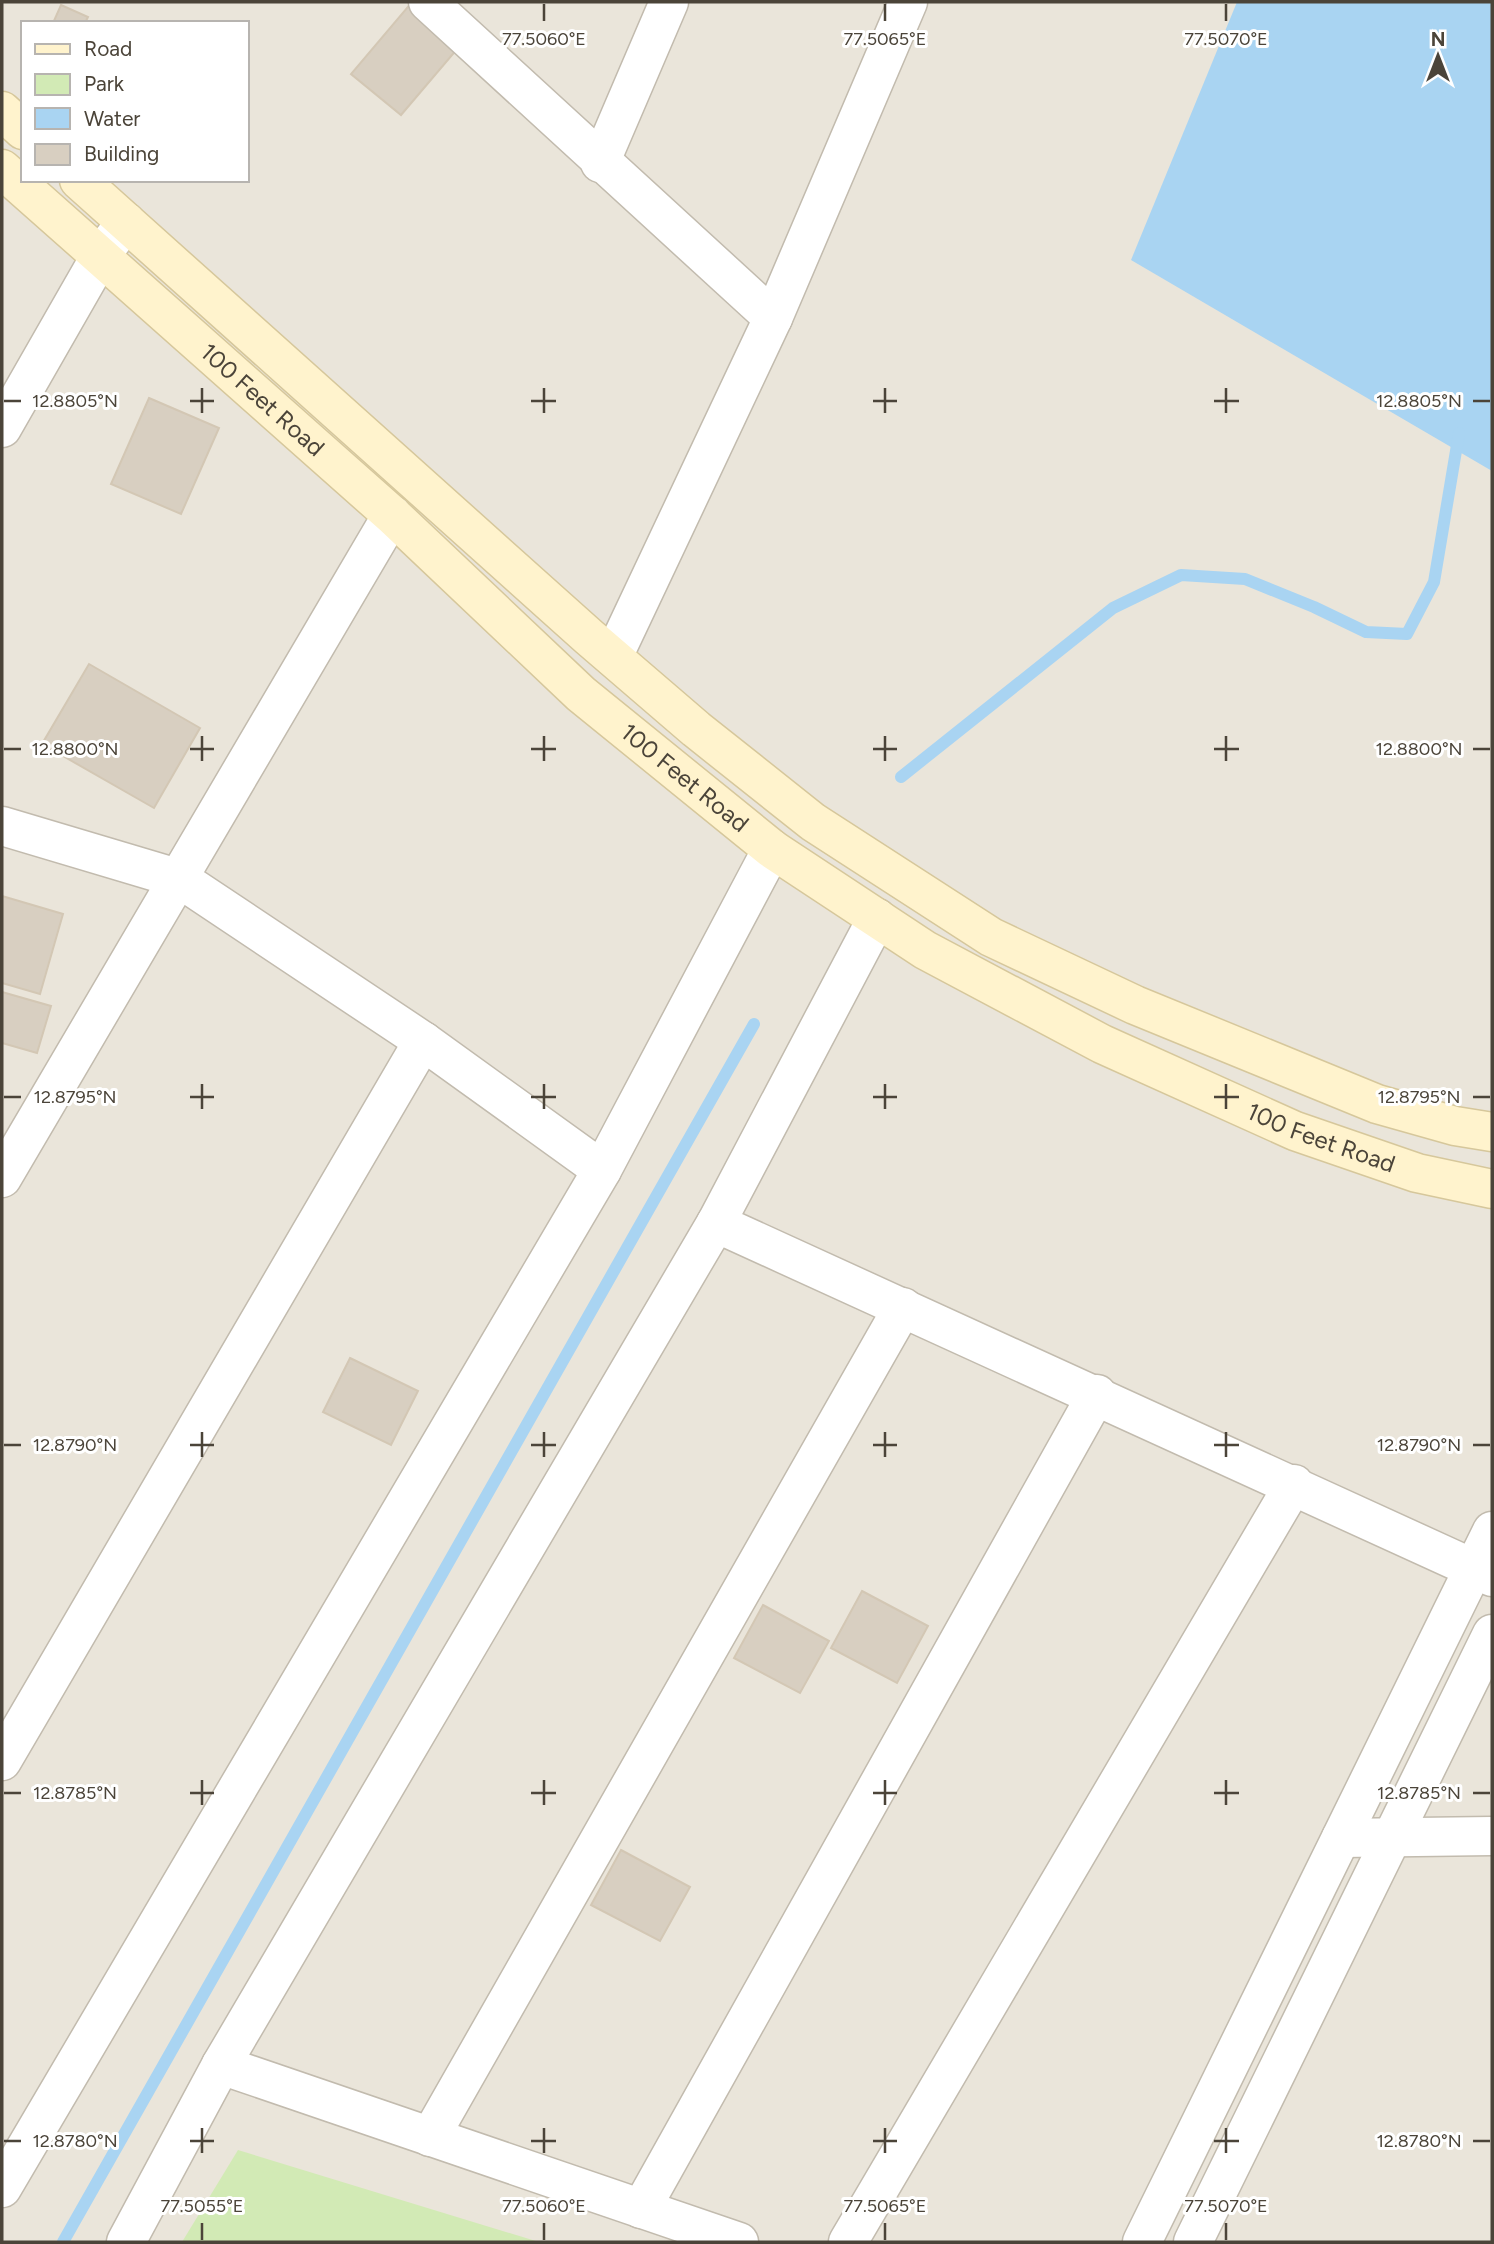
<svg xmlns="http://www.w3.org/2000/svg" width="1494" height="2244" font-family="Figtree,sans-serif">
  <rect width="100%" height="100%" fill="#f6f3ec"/>
  <path fill="#eae5da" fill-rule="evenodd" d="M 2,2 L 1492,2 L 1492,2242 L 2,2242 ZM 23,23 L 247,23 L 247,180 L 23,180 Z"/>
  <polygon fill="#d2eab5" points="238,2150 539,2242 182,2242"/>
  <polygon fill="#a9d4f2" points="1237,2 1492,2 1492,471 1131,260"/>
  <g fill="none" stroke-linecap="round" stroke-linejoin="round">
    <g stroke="#a9d4f2" stroke-width="12">
      <polyline points="901,777 1113,608 1181,575 1245,579 1314,607 1366,632 1407,634 1434,582 1459,433"/>
      <polyline points="63,2242 754,1024"/>
    </g>
  </g>
  <g fill="#d8cfc1" stroke="#d3c7b4" stroke-width="2">
    <polygon points="412,2 464,41 401,115 351,74"/>
    <polygon points="61,5 88,17 85,23 53,23"/>
    <polygon points="149,398 219,428 181,514 111,484"/>
    <polygon points="89,664 200,728 154,808 42,744"/>
    <polygon points="2,896 63,914 40,994 2,983"/>
    <polygon points="2,992 51,1006 37,1053 2,1043"/>
    <polygon points="350,1358 418,1391 391,1445 323,1412"/>
    <polygon points="862,1591 928,1626 897,1683 831,1648"/>
    <polygon points="763,1605 829,1641 800,1693 734,1658"/>
    <polygon points="621,1850 690,1887 660,1941 591,1905"/>
  </g>
  <g fill="none" stroke-linecap="round" stroke-linejoin="round">
    <defs>
      <g id="minor">
        <polyline points="428,2 773,318"/>
        <polyline points="600,163 669,2"/>
        <polyline points="2,428 101,255 126,222"/>
        <polyline points="613,657 773,318 908,2"/>
        <polyline points="2,826 180,879 423,1041 602,1170"/>
        <polyline points="2,1178 392,515"/>
        <polyline points="716,1223 1492,1577"/>
        <polyline points="2,1761 423,1041"/>
        <polyline points="1341,1838 1492,1836"/>
        <polyline points="221,2065 739,2242"/>
        <polyline points="430,2137 903,1307"/>
        <polyline points="2,2188 602,1170 772,849"/>
        <polyline points="641,2209 1097,1394"/>
        <polyline points="126,2242 221,2065 716,1223 877,918"/>
        <polyline points="848,2242 1294,1484"/>
      </g>
      <g id="tertiary">
        <polyline points="1142,2242 1492,1531"/>
        <polyline points="1193,2242 1492,1634"/>
      </g>
      <g id="secondary">
        <polyline points="2,111 23,130"/>
        <path id="s1" d="M 2,169 L 392,515 L 581,694 L 772,849 L 925,950 L 1102,1044 L 1295,1131 L 1417,1173 L 1492,1189"/>
        <polyline points="79,180 589,637 696,729 813,822 991,937 1135,1005 1377,1104 1455,1126 1492,1132"/>
      </g>
    </defs>
    <use href="#minor" stroke="#c2bbae" stroke-width="41"/>
    <use href="#tertiary" stroke="#c2bbae" stroke-width="41"/>
    <use href="#secondary" stroke="#d6c79b" stroke-width="41"/>
    <use href="#minor" stroke="#fff" stroke-width="38"/>
    <use href="#tertiary" stroke="#fff" stroke-width="38"/>
    <use href="#secondary" stroke="#fff3cd" stroke-width="38"/>
  </g>
  <path fill="none" stroke="#4b4439" stroke-width="2.5" d="M 544,4 L 544,21M 885,4 L 885,21M 1226,4 L 1226,21M 202,388 L 202,413M 544,388 L 544,413M 885,388 L 885,413M 1226,388 L 1226,413M 4,401 L 21,401M 190,401 L 214,401M 531,401 L 556,401M 873,401 L 897,401M 1214,401 L 1239,401M 1473,401 L 1490,401M 202,736 L 202,761M 544,736 L 544,761M 885,736 L 885,761M 1226,736 L 1226,761M 4,749 L 21,749M 190,749 L 214,749M 531,749 L 556,749M 873,749 L 897,749M 1214,749 L 1239,749M 1473,749 L 1490,749M 202,1084 L 202,1109M 544,1084 L 544,1109M 885,1084 L 885,1109M 1226,1084 L 1226,1109M 4,1097 L 21,1097M 190,1097 L 214,1097M 531,1097 L 556,1097M 873,1097 L 897,1097M 1214,1097 L 1239,1097M 1473,1097 L 1490,1097M 202,1432 L 202,1457M 544,1432 L 544,1457M 885,1432 L 885,1457M 1226,1432 L 1226,1457M 4,1445 L 21,1445M 190,1445 L 214,1445M 531,1445 L 556,1445M 873,1445 L 897,1445M 1214,1445 L 1239,1445M 1473,1445 L 1490,1445M 202,1780 L 202,1805M 544,1780 L 544,1805M 885,1780 L 885,1805M 1226,1780 L 1226,1805M 4,1793 L 21,1793M 190,1793 L 214,1793M 531,1793 L 556,1793M 873,1793 L 897,1793M 1214,1793 L 1239,1793M 1473,1793 L 1490,1793M 202,2128 L 202,2153M 544,2128 L 544,2153M 885,2128 L 885,2153M 1226,2128 L 1226,2153M 4,2141 L 21,2141M 190,2141 L 214,2141M 531,2141 L 556,2141M 873,2141 L 897,2141M 1214,2141 L 1239,2141M 1473,2141 L 1490,2141M 202,2223 L 202,2240M 544,2223 L 544,2240M 885,2223 L 885,2240M 1226,2223 L 1226,2240"/>
  <g text-anchor="middle" stroke-width="6" stroke-linejoin="round" paint-order="stroke">
    <g font-size="24" fill="#4b4439" stroke="#fff">
      <text dy="8" stroke="none"><textPath href="#s1" startOffset="348">100 Feet Road</textPath></text>
      <text dy="8" stroke="none"><textPath href="#s1" startOffset="915">100 Feet Road</textPath></text>
      <text dy="8" stroke="none"><textPath href="#s1" startOffset="1650">100 Feet Road</textPath></text>
    </g>
  </g>
  <g font-size="18" text-anchor="middle" fill="#4b4439" stroke="#fff" stroke-width="6" stroke-linejoin="round" paint-order="stroke">
    <text x="544" y="45">77.5060°E</text>
    <text x="885" y="45">77.5065°E</text>
    <text x="1226" y="45">77.5070°E</text>
    <text x="75" y="407">12.8805°N</text>
    <text x="1419" y="407">12.8805°N</text>
    <text x="75" y="755">12.8800°N</text>
    <text x="1419" y="755">12.8800°N</text>
    <text x="75" y="1103">12.8795°N</text>
    <text x="1419" y="1103">12.8795°N</text>
    <text x="75" y="1451">12.8790°N</text>
    <text x="1419" y="1451">12.8790°N</text>
    <text x="75" y="1799">12.8785°N</text>
    <text x="1419" y="1799">12.8785°N</text>
    <text x="75" y="2147">12.8780°N</text>
    <text x="1419" y="2147">12.8780°N</text>
    <text x="202" y="2212">77.5055°E</text>
    <text x="544" y="2212">77.5060°E</text>
    <text x="885" y="2212">77.5065°E</text>
    <text x="1226" y="2212">77.5070°E</text>
  </g>
  <rect width="1494" height="2244" fill="none" stroke="#4b4439" stroke-width="7"/>
  <rect x="21" y="21" width="228" height="161" fill="#ffffff" stroke="#b7b4b0" stroke-width="2"/>
  <rect x="35" y="44" width="35" height="10" fill="#fff3cd" stroke="#b7b4b0" stroke-width="2"/>
  <text x="84" y="56" font-size="21" fill="#4b4439">Road</text>
  <rect x="35" y="74" width="35" height="21" fill="#d2eab5" stroke="#b7b4b0" stroke-width="2"/>
  <text x="84" y="91" font-size="21" fill="#4b4439">Park</text>
  <rect x="35" y="108" width="35" height="21" fill="#a9d4f2" stroke="#b7b4b0" stroke-width="2"/>
  <text x="84" y="126" font-size="21" fill="#4b4439">Water</text>
  <rect x="35" y="144" width="35" height="21" fill="#d8cfc1" stroke="#b7b4b0" stroke-width="2"/>
  <text x="84" y="161" font-size="21" fill="#4b4439">Building</text>
  <g transform="translate(1438 56)" stroke="#ffffff" stroke-width="5" paint-order="stroke">
  <path d="M0-5L12 26L0 18L-12 26Z" fill="#4b4439"/>
  <text y="-10" font-size="19" font-weight="bold" text-anchor="middle" fill="#4b4439">N</text>
  </g>
</svg>
